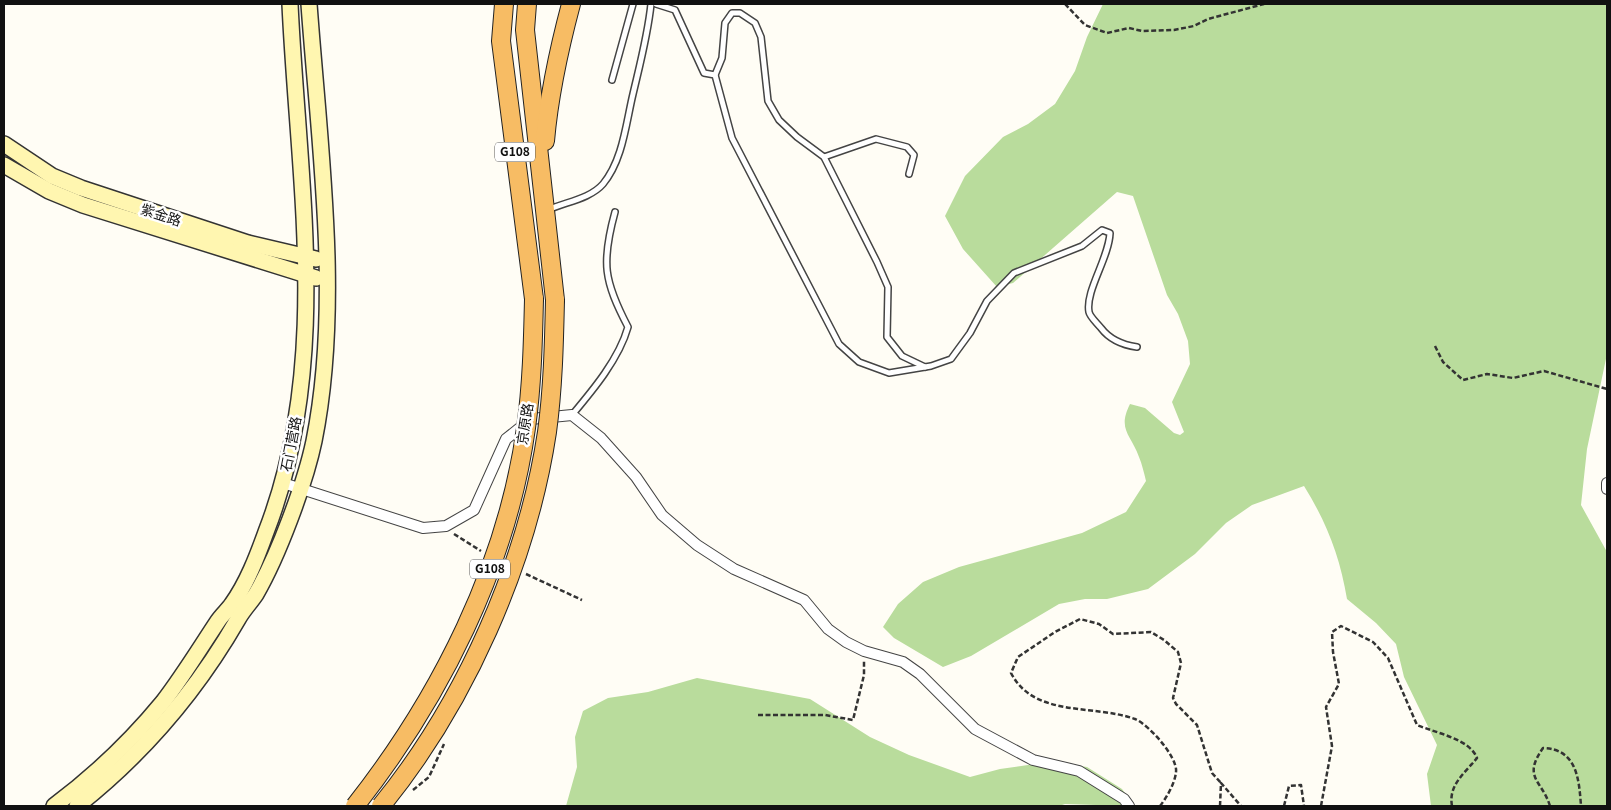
<svg xmlns="http://www.w3.org/2000/svg" width="1611" height="810" font-family="Georgia,'Noto Sans SC',serif">
  <rect width="100%" height="100%" fill="#fffdf5"/>
  <g fill="#b9dc9c">
    <path d="M 1103,4 L 1607,4 L 1607,354 L 1587,449 L 1581,505 L 1607,552 L 1607,806 L 1431,806 L 1427,774 L 1437,745 L 1404,677 L 1396,644 L 1376,623 L 1347,599 C 1340,557 1327,523 1304,486 L 1252,505 L 1226,523 L 1195,554 L 1148,589 L 1107,599 L 1085,599 L 1059,604 L 971,656 L 943,667 L 894,638 L 883,627 L 898,604 L 923,582 L 959,567 L 1082,533 L 1126,512 L 1146,481 C 1144,473 1142,464 1139,457 C 1131,434 1117,430 1130,404 L 1145,408 L 1174,433 L 1180,435 L 1184,432 L 1172,402 L 1190,364 L 1188,341 L 1178,314 L 1167,295 L 1133,196 L 1117,192 L 1013,283 L 997,287 L 963,249 L 945,216 L 965,176 L 1003,137 L 1028,124 L 1055,104 L 1075,71 L 1087,37 Z"/>
    <polygon points="697,678 810,699 870,737 909,755 970,777 1000,769 1035,764 1061,763 1087,767 1122,789 1130,800 1127,806 1065,804 1059,806 566,806 577,767 575,737 583,711 608,698 648,692"/>
  </g>
  <g fill="none" stroke-linecap="round" stroke-linejoin="round">
    <defs>
      <g id="service">
        <path d="M 656,4 L 675,10 L 704,73 L 715,75 L 732,138 L 839,344 L 859,362 L 889,373 L 931,366 L 951,359 L 970,333 L 987,301 L 1014,273 L 1082,246 L 1102,230 L 1110,233 C 1109,258 1085,291 1089,312 C 1090,317 1097,323 1101,328 C 1110,340 1123,345 1137,347"/>
        <polyline points="715,75 722,58 725,23 732,13 740,13 755,23 761,37 768,101 779,120 797,137 824,157 877,262 888,287 887,337 902,356 925,367"/>
        <polyline points="612,80 633,4"/>
        <polyline points="824,157 876,139 907,147 914,155 909,174"/>
        <path d="M 548,210 C 565,202 590,199 603,184 C 623,160 626,123 633,94 C 640,64 648,34 651,4"/>
        <path d="M 572,415 C 593,390 619,359 628,327 C 604,281 601,263 615,212"/>
      </g>
      <g id="minor">
        <polyline points="283,483 423,528 446,526 474,510 506,439 531,419 572,415 601,438 636,477 662,515 697,545 734,569 804,600 828,629 846,642 864,651 903,662 920,674 975,729 1033,760 1079,771 1124,799 1129,806"/>
        <polyline points="1607,483 1607,489"/>
      </g>
      <g id="secondary">
        <polyline points="4,144 52,176 81,188 248,243 316,259"/>
        <polyline points="4,165 49,191 83,205 316,278"/>
        <path d="M 54,806 C 94,776 131,741 163,702 C 183,676 200,648 218,621 C 222,615 228,610 232,604 C 247,583 257,557 266,532 C 332,362 298,180 290,4"/>
        <path d="M 77,806 C 143,754 196,692 238,619 C 243,610 250,603 256,594 C 278,556 305,484 314,441 C 342,302 319,144 309,4"/>
      </g>
      <g id="trunk">
        <polyline points="504,4 501,41 534,299"/>
        <polyline points="527,4 525,30 555,300"/>
        <path d="M 545,141 C 549,95 559,49 571,4"/>
      </g>
    </defs>
    <use href="#service" stroke="#444" stroke-width="8"/>
    <use href="#minor" stroke="#444" stroke-width="12"/>
    <use href="#secondary" stroke="#333" stroke-width="18"/>
    <use href="#trunk" stroke="#222" stroke-width="20"/>
    <g stroke="#333" stroke-width="2.5" stroke-dasharray="5 2.5" stroke-linecap="butt">
      <polyline points="1065,4 1085,25 1107,33 1129,28 1142,31 1174,30 1194,26 1208,19 1264,4"/>
      <polyline points="1435,346 1443,362 1463,380 1487,374 1513,378 1544,371 1607,389"/>
      <polyline points="454,534 481,551"/>
      <polyline points="526,574 582,600"/>
      <polyline points="758,715 825,715 853,720 864,675 864,661"/>
      <polyline points="413,790 429,777 444,744"/>
      <path d="M 1160,806 C 1167,797 1175,783 1176,772 C 1178,757 1148,724 1135,719 C 1094,704 1034,718 1011,673 L 1018,657 L 1055,632 L 1080,619 L 1099,624 L 1113,634 L 1151,632 L 1164,640 L 1178,652 L 1181,663 L 1173,698 L 1176,704 L 1197,725 L 1212,773 L 1221,783"/>
      <polyline points="1220,806 1221,783 1241,806"/>
      <polyline points="1284,806 1289,786 1301,785 1304,806"/>
      <path d="M 1321,806 L 1332,746 L 1326,707 L 1339,684 L 1333,652 L 1332,632 L 1341,626 L 1373,642 L 1388,658 L 1417,725 C 1436,733 1470,739 1477,758 C 1465,773 1448,785 1452,806"/>
      <path d="M 1550,806 C 1542,780 1522,778 1543,748 C 1577,749 1579,779 1581,806"/>
    </g>
    <use href="#service" stroke="#fff" stroke-width="5"/>
    <use href="#minor" stroke="#fff" stroke-width="10"/>
    <use href="#secondary" stroke="#fff6b0" stroke-width="15"/>
    <use href="#trunk" stroke="#f7bc64" stroke-width="18"/>
    <defs>
      <g id="trunk-bridge">
        <path d="M 355,806 C 440,698 507,566 526,428 C 532,385 533,342 534,299"/>
        <path d="M 381,806 C 465,703 527,564 547,432 C 553,388 554,344 555,300"/>
      </g>
    </defs>
    <use href="#trunk-bridge" stroke="#222" stroke-width="20" stroke-linecap="butt"/>
    <use href="#trunk-bridge" stroke="#f7bc64" stroke-width="18"/>
  </g>
  <g text-anchor="middle" stroke-width="5" stroke-linejoin="round" paint-order="stroke">
    <g fill="#fff" stroke="#585858" stroke-width="1">
      <rect x="495" y="142.5" width="40" height="19" rx="4"/>
      <rect x="470" y="559.5" width="40" height="19" rx="4"/>
    </g>
    <g font-size="12" font-weight="bold" fill="#111">
      <text x="515" y="156">G108</text>
      <text x="490" y="573">G108</text>
    </g>
    <g font-size="14" fill="#111" stroke="#fff">
      <text transform="translate(161 215) rotate(18)" y="5">紫金路</text>
      <text transform="translate(525 424) rotate(-81)" y="5">京原路</text>
      <text transform="translate(291 444) rotate(-79)" y="5">石门营路</text>
    </g>
  </g>
  <rect width="1611" height="810" fill="none" stroke="#111111" stroke-width="10"/>
</svg>
